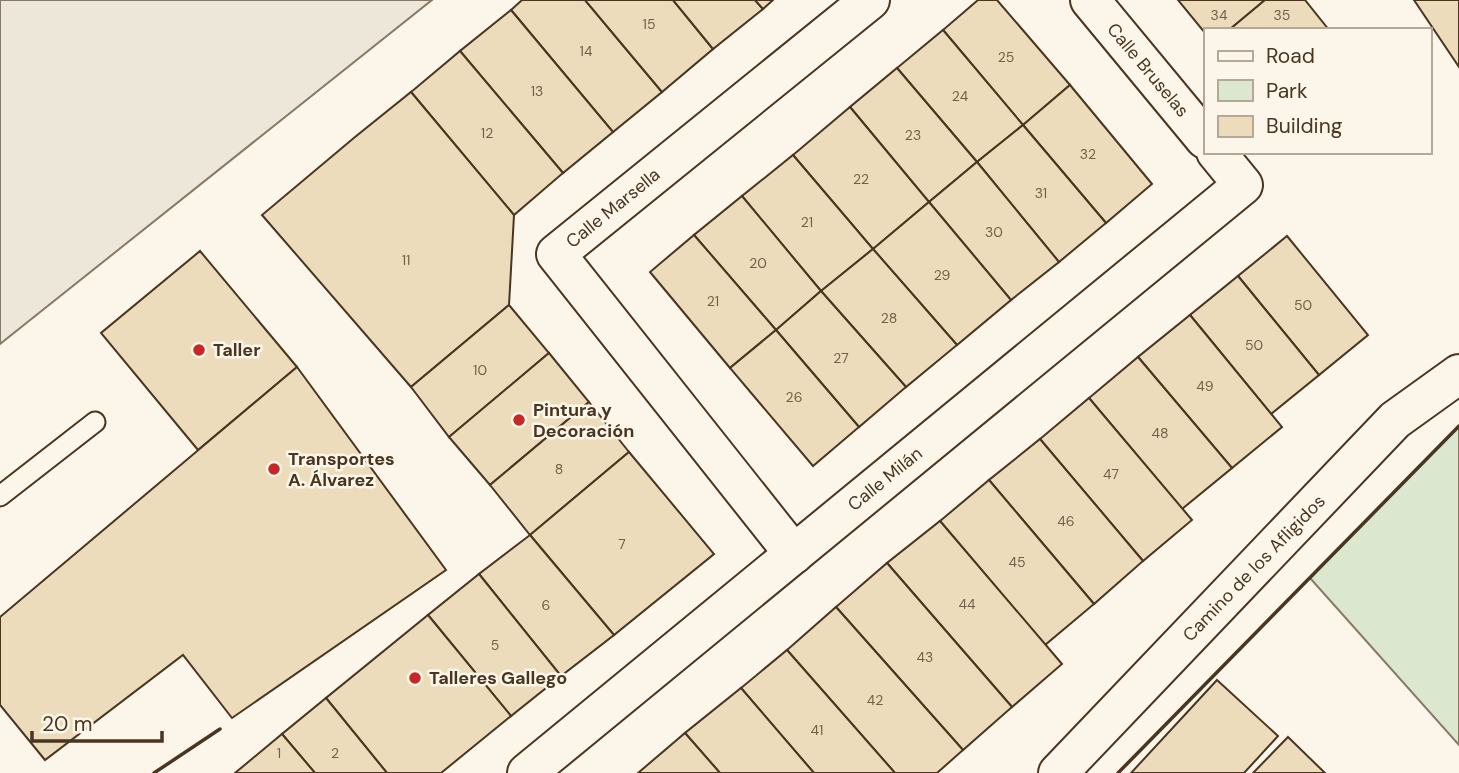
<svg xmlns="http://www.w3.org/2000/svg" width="1459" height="773" font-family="'DM Sans',sans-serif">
  <rect width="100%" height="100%" fill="#fbf6e9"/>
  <polygon fill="#dce7d0" stroke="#887966" stroke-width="2" points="1459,426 1459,745 1310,578"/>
  <polygon fill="#ede7d9" stroke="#887966" stroke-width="2" points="0,0 432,0 0,344"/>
  <g fill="#ecdcbc" stroke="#4a3520" stroke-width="2">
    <polygon points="522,0 585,0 662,92 613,132 511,10"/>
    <polygon points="585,0 673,0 713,49 662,92"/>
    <polygon points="673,0 755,0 763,9 713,49"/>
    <polygon points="755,0 773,0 763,9"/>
    <polygon points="978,0 997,0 1070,85 1023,125 943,30"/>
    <polygon points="1178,0 1265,0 1229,30 1205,30 1205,33"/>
    <polygon points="1265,0 1305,0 1329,30 1229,30"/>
    <polygon points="1414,0 1459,0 1459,67"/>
    <polygon points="511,10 613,132 563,173 460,51"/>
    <polygon points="943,30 1023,125 977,162 897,68"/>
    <polygon points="460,51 563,173 514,215 411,92"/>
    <polygon points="897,68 977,162 929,202 850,107"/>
    <polygon points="1070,85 1152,184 1106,223 1023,125"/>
    <polygon points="411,92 514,215 509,305 411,387 262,215 355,137"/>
    <polygon points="850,107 929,202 873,249 793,155"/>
    <polygon points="1023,125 1106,223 1059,262 977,162"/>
    <polygon points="793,155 873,249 821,291 742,196"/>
    <polygon points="977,162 1059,262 1011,300 929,202"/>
    <polygon points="742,196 821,291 776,330 694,235"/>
    <polygon points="929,202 1011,300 957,345 873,249"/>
    <polygon points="694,235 776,330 730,368 650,272"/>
    <polygon points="1287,236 1368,335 1319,375 1238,276"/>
    <polygon points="873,249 957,345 906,387 821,291"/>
    <polygon points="200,251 297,367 198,450 101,333"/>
    <polygon points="1238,276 1319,375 1271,414 1190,315"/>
    <polygon points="821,291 906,387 859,427 776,330"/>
    <polygon points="509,305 549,353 449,437 411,387"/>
    <polygon points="1190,315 1282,427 1232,468 1138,357"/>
    <polygon points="776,330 859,427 813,466 730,368"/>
    <polygon points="549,353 589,402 490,485 449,437"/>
    <polygon points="1138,357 1232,468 1182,509 1089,398"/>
    <polygon points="297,367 446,570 232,718 183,655 45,760 0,705 0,617"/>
    <polygon points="1089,398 1192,520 1143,561 1040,439"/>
    <polygon points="589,402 629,452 530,535 490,485"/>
    <polygon points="1040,439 1143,561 1094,604 989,480"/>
    <polygon points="629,452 714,554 614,635 530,535"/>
    <polygon points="989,480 1094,604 1045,645 940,521"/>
    <polygon points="940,521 1062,664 1012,707 887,563"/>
    <polygon points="530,535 614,635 561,676 479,574"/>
    <polygon points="887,563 1012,707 963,750 836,607"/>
    <polygon points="479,574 561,676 511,716 428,615"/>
    <polygon points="836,607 963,750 937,773 895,773 787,650"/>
    <polygon points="428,615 511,716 441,773 387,773 326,698"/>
    <polygon points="787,650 895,773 814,773 741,688"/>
    <polygon points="1217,680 1278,736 1244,773 1131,773"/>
    <polygon points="741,688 814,773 720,773 685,733"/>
    <polygon points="326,698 387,773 315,773 282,734"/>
    <polygon points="685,733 720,773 638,773"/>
    <polygon points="282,734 315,773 235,773"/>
    <polygon points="1288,737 1325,773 1253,773"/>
  </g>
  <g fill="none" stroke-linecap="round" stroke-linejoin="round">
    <defs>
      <polyline id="lane" points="0,496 95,422"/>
      <g id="street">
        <polyline points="1090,0 1205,139"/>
        <polyline points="794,554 556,254 870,0"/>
        <polyline points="527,773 1243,185 1216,152"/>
      </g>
      <polyline id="secondary" points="1058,773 1395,420 1459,374"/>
    </defs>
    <use href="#lane" stroke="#4a3520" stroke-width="23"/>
    <use href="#street" stroke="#4a3520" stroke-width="42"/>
    <use href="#secondary" stroke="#4a3520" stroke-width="42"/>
    <use href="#lane" stroke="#fbf6e9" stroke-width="19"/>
    <use href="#street" stroke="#fbf6e9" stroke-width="38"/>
    <use href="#secondary" stroke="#fbf6e9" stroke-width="38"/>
    <g stroke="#4a3520" stroke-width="3.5">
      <polyline points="154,773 220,729"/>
      <polyline points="1118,773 1459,426"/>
    </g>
  </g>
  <g fill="#c62828" stroke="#fbf6e9" stroke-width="2.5">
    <circle cx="199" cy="350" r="7"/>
    <circle cx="519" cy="420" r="7"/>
    <circle cx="274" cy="469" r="7"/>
    <circle cx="415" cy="678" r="7"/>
  </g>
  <g text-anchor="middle" stroke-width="5" stroke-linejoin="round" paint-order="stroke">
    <g font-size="14" fill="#725f47">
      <text x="1219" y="20">34</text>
      <text x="1282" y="20">35</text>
      <text x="649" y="29">15</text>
      <text x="586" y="56">14</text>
      <text x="1006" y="62">25</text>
      <text x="537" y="96">13</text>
      <text x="960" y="101">24</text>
      <text x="487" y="138">12</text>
      <text x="913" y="140">23</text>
      <text x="1088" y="159">32</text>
      <text x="861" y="184">22</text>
      <text x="1041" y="198">31</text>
      <text x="807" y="227">21</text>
      <text x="994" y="237">30</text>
      <text x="406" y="265">11</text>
      <text x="758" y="268">20</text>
      <text x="942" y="280">29</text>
      <text x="713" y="306">21</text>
      <text x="1303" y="310">50</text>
      <text x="889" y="323">28</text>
      <text x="1254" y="350">50</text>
      <text x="841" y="363">27</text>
      <text x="480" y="375">10</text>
      <text x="1205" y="391">49</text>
      <text x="794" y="402">26</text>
      <text x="1160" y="438">48</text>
      <text x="559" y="474">8</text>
      <text x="1111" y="479">47</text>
      <text x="1066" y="526">46</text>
      <text x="622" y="549">7</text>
      <text x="1017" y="567">45</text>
      <text x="967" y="609">44</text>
      <text x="546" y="610">6</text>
      <text x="495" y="650">5</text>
      <text x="925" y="662">43</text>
      <text x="875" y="705">42</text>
      <text x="817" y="735">41</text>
      <text x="279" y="758">1</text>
      <text x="335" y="758">2</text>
    </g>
    <g font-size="18" fill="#4a3520" stroke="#fbf6e9">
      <text transform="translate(1148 70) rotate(50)" y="6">Calle Bruselas</text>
      <text transform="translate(613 208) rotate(-39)" y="6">Calle Marsella</text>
      <text transform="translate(885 479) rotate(-39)" y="6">Calle Milán</text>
      <text transform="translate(1254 568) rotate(-46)" y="6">Camino de los Afligidos</text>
    </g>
    <g font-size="18" font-weight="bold" fill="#4a3520" stroke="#fbf6e9" text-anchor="start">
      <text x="213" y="356">Taller</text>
      <text x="533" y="416">Pintura y<tspan x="533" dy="21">Decoración</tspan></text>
      <text x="288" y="465">Transportes<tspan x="288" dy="21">A. Álvarez</tspan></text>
      <text x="429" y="684">Talleres Gallego</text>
    </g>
  </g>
  <rect x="1204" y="28" width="228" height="126" fill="#fbf6e9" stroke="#b4a999" stroke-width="2"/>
  <rect x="1218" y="51" width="35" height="10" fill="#fbf6e9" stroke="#b4a999" stroke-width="2"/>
  <text x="1266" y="63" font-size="21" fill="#4a3520">Road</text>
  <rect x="1218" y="80" width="35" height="21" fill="#dce7d0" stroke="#b4a999" stroke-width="2"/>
  <text x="1266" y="98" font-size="21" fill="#4a3520">Park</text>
  <rect x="1218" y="116" width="35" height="21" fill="#ecdcbc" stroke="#b4a999" stroke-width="2"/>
  <text x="1266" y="133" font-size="21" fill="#4a3520">Building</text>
  <path d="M32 731v10h130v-10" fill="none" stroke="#4a3520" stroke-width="3.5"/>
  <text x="42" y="731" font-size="21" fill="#4a3520" stroke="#fbf6e9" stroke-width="5" paint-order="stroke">20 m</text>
</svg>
